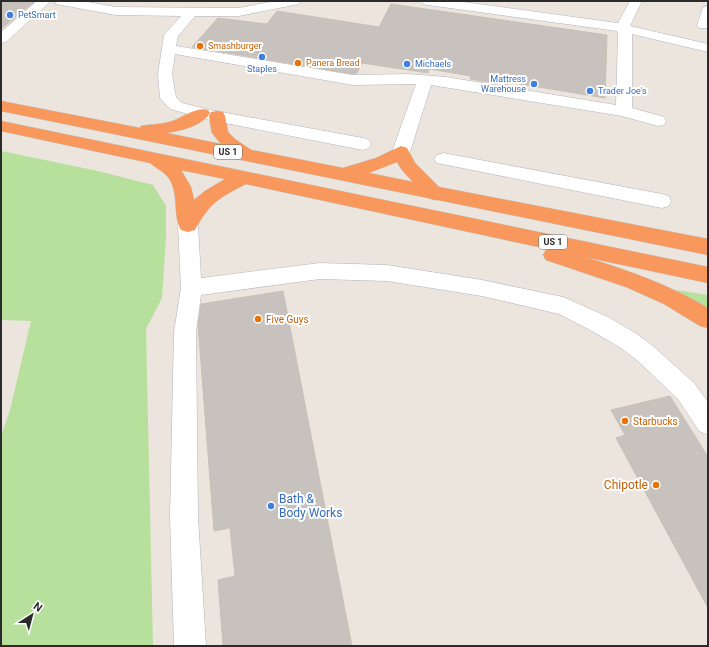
<svg xmlns="http://www.w3.org/2000/svg" width="709" height="647" font-family="Roboto,sans-serif">
  <rect width="100%" height="100%" fill="#ece5dd"/>
  <g fill="#b6e09c">
    <polygon points="1,151 98,171 153,185 166,206 166,237 162,298 146,329 153,646 1,646 1,436 10,410 31,321 1,320"/>
    <polygon points="676,290 708,295 708,309 706,308"/>
  </g>
  <g fill="#c7c2bd" stroke="#c7c1b7">
    <polygon points="1,1 35,1 1,29"/>
    <polygon points="391,4 607,35 605,98 508,82 507,85 470,79 471,76 429,69 428,73 362,63 357,73 353,74 192,47 218,18 267,24 277,11 379,27"/>
    <polygon points="283,291 352,646 223,646 218,580 235,576 230,528 214,531 198,325 201,304"/>
    <polygon points="670,396 708,457 708,608 616,438 625,435 611,410"/>
  </g>
  <g fill="none" stroke-linecap="round" stroke-linejoin="round">
    <defs>
      <g id="minor">
        <polygon points="37,1 51,1 6,42 1,43 1,32"/>
        <polygon points="55,1 82,1 116,7 222,8 239,8 275,1 300,1 299,4 239,16 195,16 178,36 176,46 353,75 408,74 446,77 616,105 618,35 617,31 428,5 423,4 422,1 456,1 618,23 630,1 642,1 630,26 708,44 708,52 632,34 632,108 664,117 666,121 664,125 658,126 622,116 431,85 410,152 407,156 401,158 395,156 392,152 416,84 353,85 175,54 172,74 175,92 176,97 182,103 210,110 363,138 369,140 371,144 369,148 363,150 210,120 170,109 160,98 158,74 164,35 181,16 116,15 61,5 56,4"/>
        <polygon points="708,6 708,28 699,28 697,25 703,7"/>
        <polygon points="443,153 662,194 669,196 671,201 669,206 662,208 437,163 434,159 437,155"/>
        <polygon points="188,218 195,220 198,225 201,278 320,263 387,265 482,280 563,297 608,317 637,334 654,347 694,383 708,402 708,435 699,431 678,399 638,361 621,348 592,331 559,314 482,296 387,281 320,279 201,295 196,332 198,517 206,646 174,646 170,517 174,332 181,288 178,225 181,220"/>
      </g>
      <g id="highway">
        <path d="M 1,101 L 140,128 L 141,126 C 150,124 160,125 169,122 C 182,119 195,106 208,110 L 210,113 C 202,126 180,131 166,133 L 221,144 L 212,133 L 209,116 L 211,112 L 217,111 L 223,112 L 225,116 L 228,132 L 235,139 L 251,150 L 343,168 L 376,158 L 401,146 L 407,148 L 415,163 L 439,187 L 708,239 L 708,255 L 438,200 L 435,200 L 428,198 L 1,111 ZM 397,162 L 402,170 L 413,182 L 369,173 Z"/>
        <path d="M 1,121 L 708,267 L 708,283 L 585,257 C 627,270 670,285 708,308 L 708,328 L 700,326 L 664,304 L 626,287 L 546,260 L 543,255 L 546,250 L 548,249 L 246,184 C 219,198 210,202 195,230 L 188,232 L 181,230 C 172,214 180,193 168,177 C 163,171 156,168 150,163 L 1,131 ZM 181,170 L 225,179 L 205,191 L 194,200 L 191,187 Z"/>
      </g>
    </defs>
    <use href="#minor" stroke="#b1b4be" stroke-width="1"/>
    <use href="#highway" stroke="#c4c4c4" stroke-width="1"/>
    <use href="#minor" fill="#fff" fill-rule="evenodd"/>
    <use href="#highway" fill="#f8985c" fill-rule="evenodd"/>
  </g>
  <g fill="#3f7fe0" stroke="#fff" stroke-width="1.5">
    <circle cx="10" cy="15" r="4"/>
    <circle cx="262" cy="57" r="4"/>
    <circle cx="407" cy="64" r="4"/>
    <circle cx="534" cy="84" r="4"/>
    <circle cx="590" cy="91" r="4"/>
    <circle cx="271" cy="506" r="4"/>
  </g>
  <g fill="#e8710a" stroke="#fff" stroke-width="1.5">
    <circle cx="200" cy="46" r="4"/>
    <circle cx="298" cy="63" r="4"/>
    <circle cx="258" cy="319" r="4"/>
    <circle cx="625" cy="421" r="4"/>
    <circle cx="656" cy="485" r="4"/>
  </g>
  <g text-anchor="middle" stroke-width="4" stroke-linejoin="round" paint-order="stroke">
    <g font-size="9" fill="#366cbe" stroke="#fff" text-anchor="start">
      <text x="18" y="18">PetSmart</text>
      <text x="415" y="67">Michaels</text>
      <text x="262" y="72" text-anchor="middle">Staples</text>
      <text x="526" y="82" text-anchor="end">Mattress<tspan x="526" dy="10">Warehouse</tspan></text>
      <text x="598" y="94">Trader Joe's</text>
    </g>
    <g font-size="9" fill="#c56008" stroke="#fff" text-anchor="start">
      <text x="208" y="49">Smashburger</text>
      <text x="306" y="66">Panera Bread</text>
    </g>
    <g fill="#fff" stroke="#6b6b6b" stroke-width="1">
      <rect x="214" y="145" width="28" height="14" rx="3"/>
      <rect x="539" y="235" width="28" height="14" rx="3"/>
    </g>
    <g font-size="9" font-weight="bold" fill="#2b2b2b">
      <text x="228" y="155">US 1</text>
      <text x="553" y="245">US 1</text>
    </g>
    <g font-size="10" fill="#c56008" stroke="#fff" text-anchor="start">
      <text x="266" y="323">Five Guys</text>
      <text x="633" y="425">Starbucks</text>
    </g>
    <g font-size="12" fill="#c56008" stroke="#fff" text-anchor="end">
      <text x="648" y="489">Chipotle</text>
    </g>
    <g font-size="12" fill="#366cbe" stroke="#fff" text-anchor="start">
      <text x="279" y="503">Bath &amp;<tspan x="279" dy="14">Body Works</tspan></text>
    </g>
  </g>
  <rect width="709" height="647" fill="none" stroke="#2b2b2b" stroke-width="4"/>
  <g transform="translate(32 615) rotate(36)" stroke="#ffffff" stroke-width="3" paint-order="stroke">
  <path d="M0-3L7 15L0 10L-7 15Z" fill="#2b2b2b"/>
  <text y="-6" font-size="11" font-weight="bold" text-anchor="middle" fill="#2b2b2b">N</text>
  </g>
</svg>
